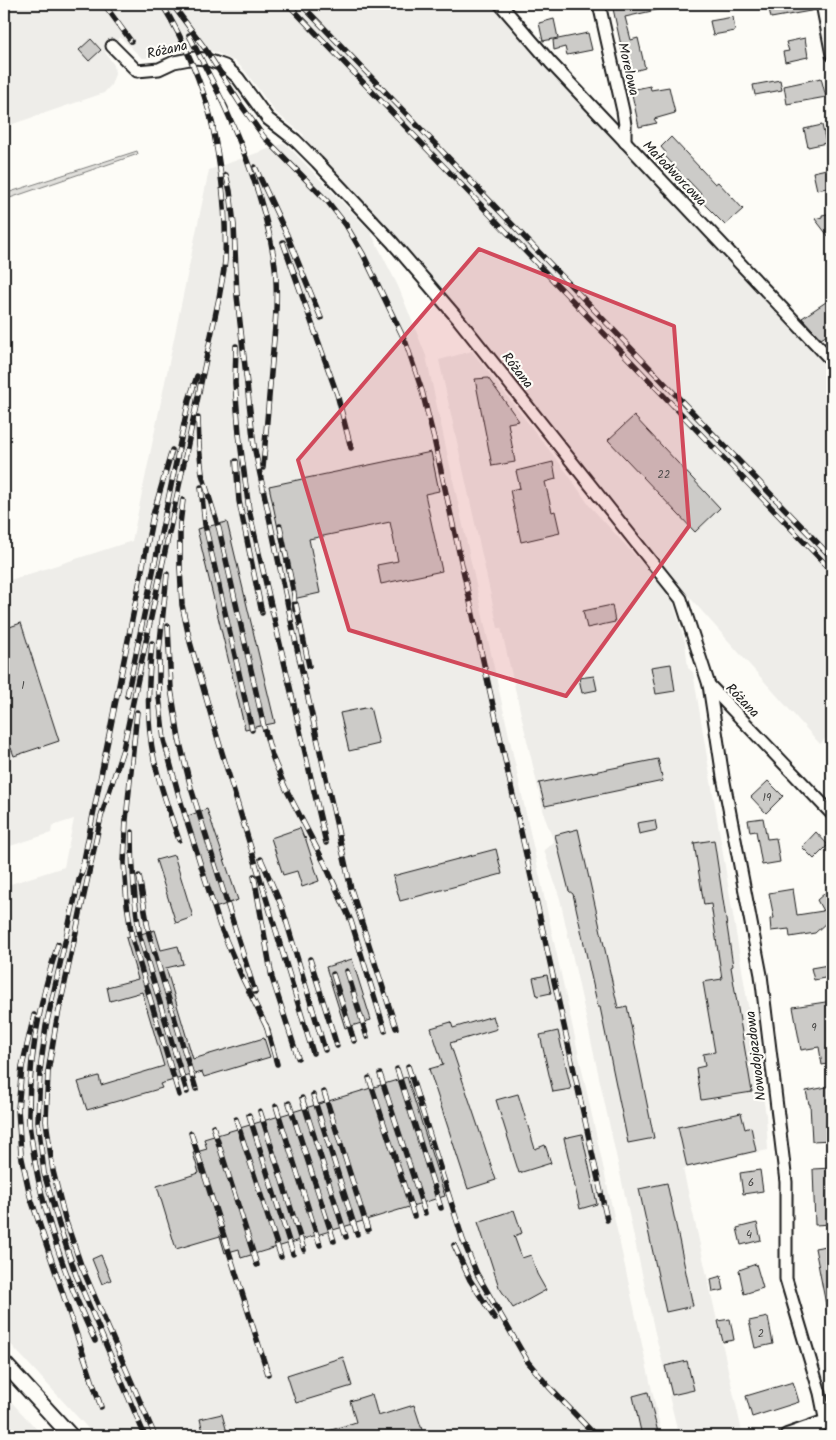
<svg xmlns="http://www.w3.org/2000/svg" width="836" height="1440" font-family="Kalam,sans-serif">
  <rect width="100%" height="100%" fill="#fdfcf7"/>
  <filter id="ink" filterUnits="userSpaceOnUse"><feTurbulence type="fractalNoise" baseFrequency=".02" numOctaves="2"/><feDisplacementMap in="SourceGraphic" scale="10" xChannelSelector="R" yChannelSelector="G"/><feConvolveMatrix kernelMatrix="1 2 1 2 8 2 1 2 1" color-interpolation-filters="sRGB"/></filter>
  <g filter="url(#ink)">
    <g fill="#eeede9">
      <polygon points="4,4 496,4 579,102 832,369 832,732 820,744 676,582 448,296 393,232 303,137 304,135 275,112 245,71 236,62 215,52 196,48 183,50 155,58 142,58 120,37 105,52 114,65 115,74 111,85 104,93 4,127"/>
      <polygon points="285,143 370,231 398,286 426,356 662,1436 95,1436 4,1337 4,886 64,867 74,819 52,826 51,833 4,848 4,582 132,541 209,170"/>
      <polygon points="472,351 568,474 589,505 671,595 685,642 688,668 693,672 766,1115 768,1150 683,1169 743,1436 679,1436 669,1396 671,1395 655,1333 560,899 544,850 554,842 545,818 501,628 498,628 439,360"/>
      <polygon points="4,1394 43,1436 4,1436"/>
    </g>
    <polygon fill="#e0dfdb" stroke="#7e7e7c" points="137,151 138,154 4,200 4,194"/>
    <g fill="#cccbc8" stroke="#1c1c1c">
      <polygon points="612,4 665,4 665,8 625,17 631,40 638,38 645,68 627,73"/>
      <polygon points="768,4 815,4 816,10 771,18"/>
      <polygon points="733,17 735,31 713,35 710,21"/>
      <polygon points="554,19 558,38 543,41 539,23"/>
      <polygon points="588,33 592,50 567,55 565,47 554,50 553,40"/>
      <polygon points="805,38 808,57 785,62 783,52 789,51 786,42"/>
      <polygon points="91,39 101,50 89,61 79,50"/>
      <polygon points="821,78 826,97 787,104 784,86"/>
      <polygon points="780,80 782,90 755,95 753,85"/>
      <polygon points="650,86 651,90 669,87 675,113 654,119 657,123 639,127 631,90"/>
      <polygon points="822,125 826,143 808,147 804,129"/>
      <polygon points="671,137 715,184 718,182 743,209 725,225 699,199 703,196 687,179 684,181 677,174 680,172 664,155 666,153 661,147"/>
      <polygon points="831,168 832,187 817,190 813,172"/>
      <polygon points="832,213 832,241 815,219 822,217 822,215"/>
      <polygon points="832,298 832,332 821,339 802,318"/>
      <polygon points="488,378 519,421 508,423 515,462 492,466 475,379"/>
      <polygon points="634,416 720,508 695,532 608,440"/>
      <polygon points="431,452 439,491 425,494 442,571 381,584 377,565 398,561 390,522 309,539 320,593 293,599 269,486"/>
      <polygon points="553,462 556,479 545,482 552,512 555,511 560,533 521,542 510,490 520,488 516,471"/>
      <polygon points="227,522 275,723 245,729 197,529"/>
      <polygon points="612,605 615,622 587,628 583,611"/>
      <polygon points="21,623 59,741 14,756 11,748 4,750 4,629"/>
      <polygon points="671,664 675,691 656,694 651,667"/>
      <polygon points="594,676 597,690 582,693 579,678"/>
      <polygon points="370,707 379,744 349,751 340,713"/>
      <polygon points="658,759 663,781 545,806 539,783"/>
      <polygon points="768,781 783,796 766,813 751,797"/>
      <polygon points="207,809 238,900 215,908 185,817"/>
      <polygon points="763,818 767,839 776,838 780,862 762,865 756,831 750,832 748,820"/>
      <polygon points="655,820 657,830 639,834 637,823"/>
      <polygon points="300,828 304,838 305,837 319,881 302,887 297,871 283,875 271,838"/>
      <polygon points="578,829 618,1008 627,1006 654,1138 628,1143 600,1007 598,1007 573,894 569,891 555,835"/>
      <polygon points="816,832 828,845 814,859 802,847"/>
      <polygon points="714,840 733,966 731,967 752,1092 701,1100 696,1068 705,1066 703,1054 715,1052 703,982 722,979 711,904 704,905 694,843"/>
      <polygon points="496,849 502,874 400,901 393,876"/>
      <polygon points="174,855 193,917 176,923 156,860"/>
      <polygon points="832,887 832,928 828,921 815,933 790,937 789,929 771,931 770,919 774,918 769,893 793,889 797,915 823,911 817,900"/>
      <polygon points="155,930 161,950 178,946 183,964 166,968 193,1059 264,1038 270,1057 204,1077 202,1072 160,1084 162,1088 87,1110 78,1082 99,1076 101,1085 164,1066 142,992 110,1001 107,987 138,979 126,938"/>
      <polygon points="352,959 371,1020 345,1028 326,967"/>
      <polygon points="828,965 830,977 814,980 811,968"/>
      <polygon points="547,975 551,993 537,996 533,978"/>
      <polygon points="832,1001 832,1063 822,1065 819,1047 801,1050 793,1007"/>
      <polygon points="493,1016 497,1029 450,1043 496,1180 468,1189 429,1069 443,1065 431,1028 451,1022 453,1028"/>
      <polygon points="558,1031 571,1089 553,1092 540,1035"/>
      <polygon points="407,1077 445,1196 241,1258 239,1249 225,1253 220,1236 176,1249 157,1186 199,1173 193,1153 207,1149 204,1139"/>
      <polygon points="832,1086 832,1100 830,1101 832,1140 812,1141 810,1104 809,1104 806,1091"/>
      <polygon points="518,1094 535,1149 545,1145 551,1163 519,1173 496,1100"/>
      <polygon points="741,1113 745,1129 751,1127 756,1151 687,1167 678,1127"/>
      <polygon points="582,1134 597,1204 580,1209 564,1138"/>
      <polygon points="832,1168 832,1224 815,1225 813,1169"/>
      <polygon points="760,1170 763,1191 743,1194 740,1173"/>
      <polygon points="667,1183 693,1306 666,1312 639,1189"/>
      <polygon points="514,1210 522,1233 514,1236 522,1258 531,1255 537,1274 546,1290 513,1308 499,1287 478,1222"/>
      <polygon points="757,1223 761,1240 741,1245 737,1228"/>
      <polygon points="832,1245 832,1309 827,1310 815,1248"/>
      <polygon points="101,1255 111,1280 102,1284 92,1259"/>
      <polygon points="756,1264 763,1288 744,1294 739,1270"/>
      <polygon points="721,1276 724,1290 713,1292 711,1279"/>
      <polygon points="768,1317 773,1344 755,1348 749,1321"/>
      <polygon points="730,1319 734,1340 723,1342 718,1321"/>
      <polygon points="343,1357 352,1386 296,1403 287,1375"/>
      <polygon points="687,1361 694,1390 672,1395 665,1366"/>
      <polygon points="793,1382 799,1402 752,1417 746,1396"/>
      <polygon points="648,1392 652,1409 659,1436 642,1436 633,1396"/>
      <polygon points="372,1394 378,1416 414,1405 424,1436 319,1436 319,1434 356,1422 350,1401"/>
      <polygon points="222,1414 228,1436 204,1436 200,1419"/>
    </g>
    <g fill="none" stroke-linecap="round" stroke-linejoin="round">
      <defs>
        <g id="minor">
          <polyline points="500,4 551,63 832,361"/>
          <polyline points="599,4 623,111 625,125 625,142"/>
          <polyline points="822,4 832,55"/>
          <polyline points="112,46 137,71 159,69 174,62 195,58 205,59 225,66 238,78 268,119 295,140 317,162 392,242 459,320 681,599 709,685 832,814"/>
          <polyline points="709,685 723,777 761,975 786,1182 786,1279 820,1393 826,1423"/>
        </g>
        <g id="tertiary">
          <polyline points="4,1363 71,1436"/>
          <polyline points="787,1436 832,1420"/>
        </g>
      </defs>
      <use href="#minor" stroke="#1c1c1c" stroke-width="15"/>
      <use href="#tertiary" stroke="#1c1c1c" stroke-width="18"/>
      <use href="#minor" stroke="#fdfcf7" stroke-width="11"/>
      <use href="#tertiary" stroke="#fdfcf7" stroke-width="14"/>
      <defs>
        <g id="rail">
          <polyline points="104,4 131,41"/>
          <path d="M 162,4 C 185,42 202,83 213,126"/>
          <polyline points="172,4 204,47 241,105 264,137 328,202 346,225 363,254 406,343 422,391 434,439 607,1220"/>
          <polyline points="288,4 832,571"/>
          <polyline points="301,4 832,558"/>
          <polyline points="189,35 226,108"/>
          <path d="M 223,103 C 245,151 266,207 274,259 C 279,292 275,328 272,361 C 269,397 266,432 263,468"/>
          <polyline points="255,167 287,235 321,318"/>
          <polyline points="226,175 230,191 234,225 237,296 254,446 298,653 351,889 396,1028"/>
          <polyline points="283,242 337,394 351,448"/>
          <polyline points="236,346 235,383 239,434 249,510 326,843"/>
          <polyline points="198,418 199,445 202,474 219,529 264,727 272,756 285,787 325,864 351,921 385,1031"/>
          <polyline points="236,461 239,501 262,613"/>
          <polyline points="201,487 205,525 252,730"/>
          <polyline points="183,500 180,524 180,568 182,605 190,642 217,736 313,1053"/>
          <polyline points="280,526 294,594 295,610"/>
          <polyline points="167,574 159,652 159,697 164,740 179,796 220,926 241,975 268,1030"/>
          <polyline points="296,604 309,666"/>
          <polyline points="168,626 171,689 179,739 191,788 255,992"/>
          <path d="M 152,643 C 148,682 146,721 154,759 C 160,787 170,813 179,840"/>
          <polyline points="127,696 189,400 197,376"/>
          <polyline points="137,712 126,820 124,863 127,904 132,938 179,1095"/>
          <path d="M 132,832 C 132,867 134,902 140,937 L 187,1092"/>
          <polyline points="261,859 282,907 325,1050"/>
          <polyline points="85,863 79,880 46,1026 40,1071 38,1121 44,1173 59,1225 76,1275 145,1436"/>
          <polyline points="82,870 153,515 172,450"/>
          <polyline points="139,876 149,934 196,1089"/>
          <polyline points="254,876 272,978 298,1058"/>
          <path d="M 58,944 C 40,1000 28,1060 29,1120 C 29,1130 32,1140 33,1150 C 43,1216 67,1281 95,1341"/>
          <polyline points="310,959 337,1046"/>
          <polyline points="347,971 367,1037"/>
          <polyline points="333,974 354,1041"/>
          <polyline points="34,1015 22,1067 18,1109 21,1154 30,1196 101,1407"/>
          <polyline points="266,1025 277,1064"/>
          <polyline points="408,1066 463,1240 477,1274 528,1362 549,1387 596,1436"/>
          <polyline points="397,1069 441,1208"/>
          <polyline points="380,1074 425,1213"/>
          <polyline points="369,1078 414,1216"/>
          <polyline points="324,1092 368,1230"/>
          <polyline points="313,1095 357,1234"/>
          <polyline points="302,1098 346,1237"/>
          <polyline points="289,1103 334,1241"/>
          <polyline points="276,1106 320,1245"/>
          <polyline points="260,1111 304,1250"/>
          <polyline points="249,1115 293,1254"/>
          <polyline points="236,1119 281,1257"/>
          <polyline points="213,1126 257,1265"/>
          <polyline points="191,1133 268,1374"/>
          <polyline points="454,1245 470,1280 495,1319"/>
          <path d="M 155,1436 L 81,1265 L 65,1219 L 53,1171 L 46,1121 L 48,1072 L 56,1024 L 101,817 L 123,749 L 219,298 C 221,285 224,273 225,260 C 227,213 221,165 211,119"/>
        </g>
      </defs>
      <use href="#rail" stroke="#1c1c1c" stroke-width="5.5"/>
      <use href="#rail" stroke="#fdfcf7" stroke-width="4" stroke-dasharray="11" stroke-linecap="butt"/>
    </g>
  </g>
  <path fill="#d1495b" fill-opacity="0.2" stroke="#d1495b" stroke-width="4" stroke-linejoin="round" d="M 479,249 L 674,326 L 689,526 L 566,696 L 349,630 L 298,460 Z"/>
  <g text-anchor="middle" stroke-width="4.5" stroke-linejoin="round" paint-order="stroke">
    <g font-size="11" fill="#484847">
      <text x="664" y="478">22</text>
      <text x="23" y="689">1</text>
      <text x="767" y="801">19</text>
      <text x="814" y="1031">9</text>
      <text x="751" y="1186">6</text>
      <text x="749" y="1238">4</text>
      <text x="761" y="1337">2</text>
    </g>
    <g font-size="14" fill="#1c1c1c" stroke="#fdfcf7">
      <text transform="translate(167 49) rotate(-13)" y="5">Różana</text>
      <text transform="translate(629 69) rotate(77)" y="5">Morelowa</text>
      <text transform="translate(675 173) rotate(46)" y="5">Małodworcowa</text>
      <text transform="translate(518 370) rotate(52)" y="5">Różana</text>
      <text transform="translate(743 700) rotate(46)" y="5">Różana</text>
      <text transform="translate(755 1056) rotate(-97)" y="5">Nowodojazdowa</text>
    </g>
  </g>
  <rect width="836" height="1440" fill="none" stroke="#fdfcf7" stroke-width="20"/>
  <rect x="10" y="10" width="816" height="1420" fill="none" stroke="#1c1c1c" stroke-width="2" filter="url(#ink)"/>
</svg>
